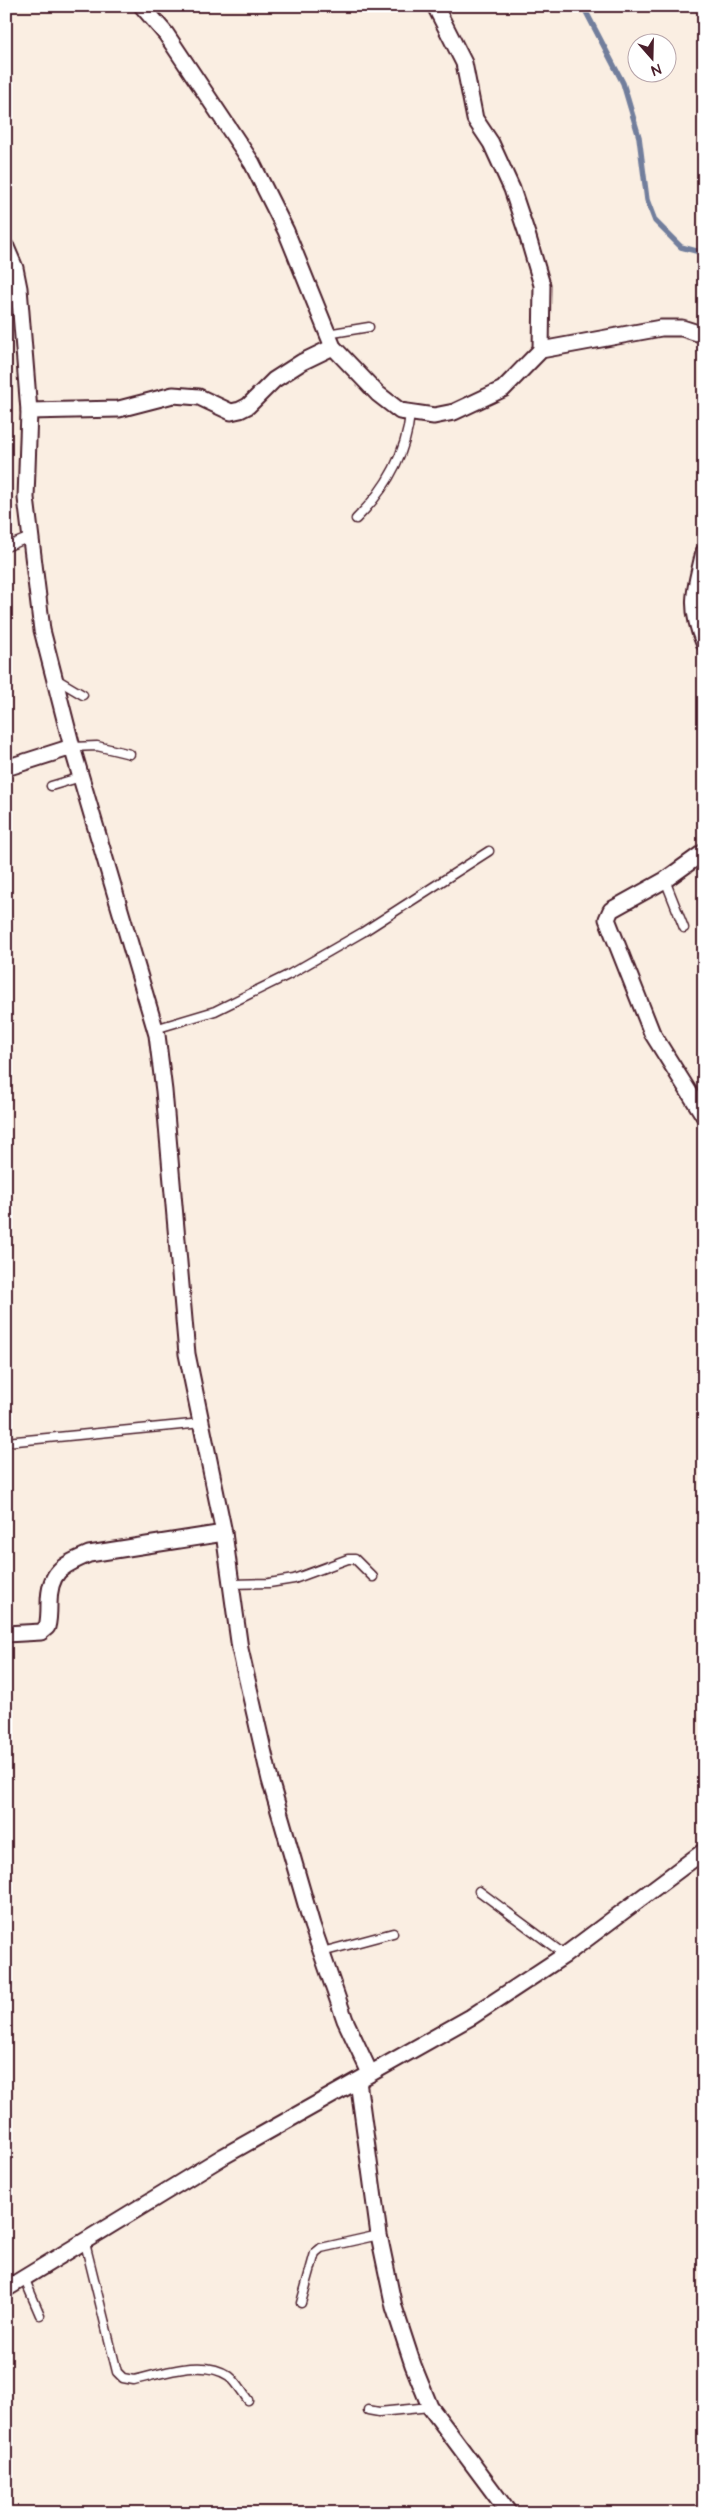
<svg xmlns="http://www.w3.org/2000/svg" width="710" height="2519" font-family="'Architects Daughter',sans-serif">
  <rect width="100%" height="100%" fill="#faeee2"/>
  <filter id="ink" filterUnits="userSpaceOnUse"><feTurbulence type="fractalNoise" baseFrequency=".02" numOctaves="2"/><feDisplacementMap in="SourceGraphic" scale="10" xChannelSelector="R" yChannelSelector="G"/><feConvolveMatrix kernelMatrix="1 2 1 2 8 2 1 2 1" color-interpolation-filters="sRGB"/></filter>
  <g filter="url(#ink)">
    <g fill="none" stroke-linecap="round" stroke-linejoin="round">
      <polyline stroke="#727e9c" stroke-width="5.5" points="583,6 623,83 639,137 647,200 655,221 681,247 704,253"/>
      <defs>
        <g id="lane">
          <polyline points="327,334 369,327"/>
          <path d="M 356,519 C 385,490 406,455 410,414"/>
          <polyline points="6,547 30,537"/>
          <polyline points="56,679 83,695"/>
          <polyline points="72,747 97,746 130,754"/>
          <polyline points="51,786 81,777"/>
          <polyline points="665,880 684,928"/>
          <polyline points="155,1029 215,1011 290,974 363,932 489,851"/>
          <polyline points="6,1442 202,1423"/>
          <polyline points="231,1584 269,1583 294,1579 348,1559 355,1559 373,1577"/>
          <polyline points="479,1891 565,1955"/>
          <polyline points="322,1952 393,1933"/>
          <path d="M 85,2243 L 117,2372 L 123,2378 L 134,2380 C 161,2374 203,2358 229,2376 C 237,2382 242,2392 248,2400"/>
          <polyline points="25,2280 40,2315"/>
          <polyline points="301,2303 315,2253 321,2248 379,2235"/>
          <polyline points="368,2410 379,2412 430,2407"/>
        </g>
        <g id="street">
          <polyline points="142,6 166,34 252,163 286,231 333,347 378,394 400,411 434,416 454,412 503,389 541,350 661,328 682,328 704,335"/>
          <polyline points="435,6 464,63 475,119 491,143 512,189 527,234 542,285 541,350"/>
          <polyline points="6,247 15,268 19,288 29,411 26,498 42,630 72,747 157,1035 164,1091 187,1354 224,1533 240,1649 270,1780 312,1925 345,2020 370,2073"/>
          <polyline points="29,411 119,409 173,395 199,397 231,412 240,410 248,406 274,380 302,362 333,347"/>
          <path d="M 704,552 C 695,591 688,604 704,643"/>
          <polyline points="6,768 72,747"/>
          <polyline points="704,852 665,880 611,910 607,919 652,1033 704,1116"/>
          <path d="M 6,1634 L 41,1632 L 47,1627 C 49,1620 49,1612 49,1604 C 49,1572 61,1566 89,1554 L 224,1533"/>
          <polyline points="358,2081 379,2235 394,2307 413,2365 430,2407 509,2513"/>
          <polyline points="6,2289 224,2156 471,2017 565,1955 704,1851"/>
        </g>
      </defs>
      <use href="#lane" stroke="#4a1f2b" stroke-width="11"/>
      <use href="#street" stroke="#4a1f2b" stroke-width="19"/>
      <use href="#lane" stroke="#fff" stroke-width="8"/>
      <use href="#street" stroke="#fff" stroke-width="15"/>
    </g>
  </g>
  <rect width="710" height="2519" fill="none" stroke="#fff" stroke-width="25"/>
  <rect x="12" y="12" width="685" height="2494" fill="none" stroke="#4a1f2b" stroke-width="2" filter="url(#ink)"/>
  <g transform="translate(652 58) rotate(160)"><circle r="24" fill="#ffffff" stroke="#b7a5aa"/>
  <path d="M0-4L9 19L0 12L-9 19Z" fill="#4a1f2b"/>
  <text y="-8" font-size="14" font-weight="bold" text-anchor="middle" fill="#4a1f2b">N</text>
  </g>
</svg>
